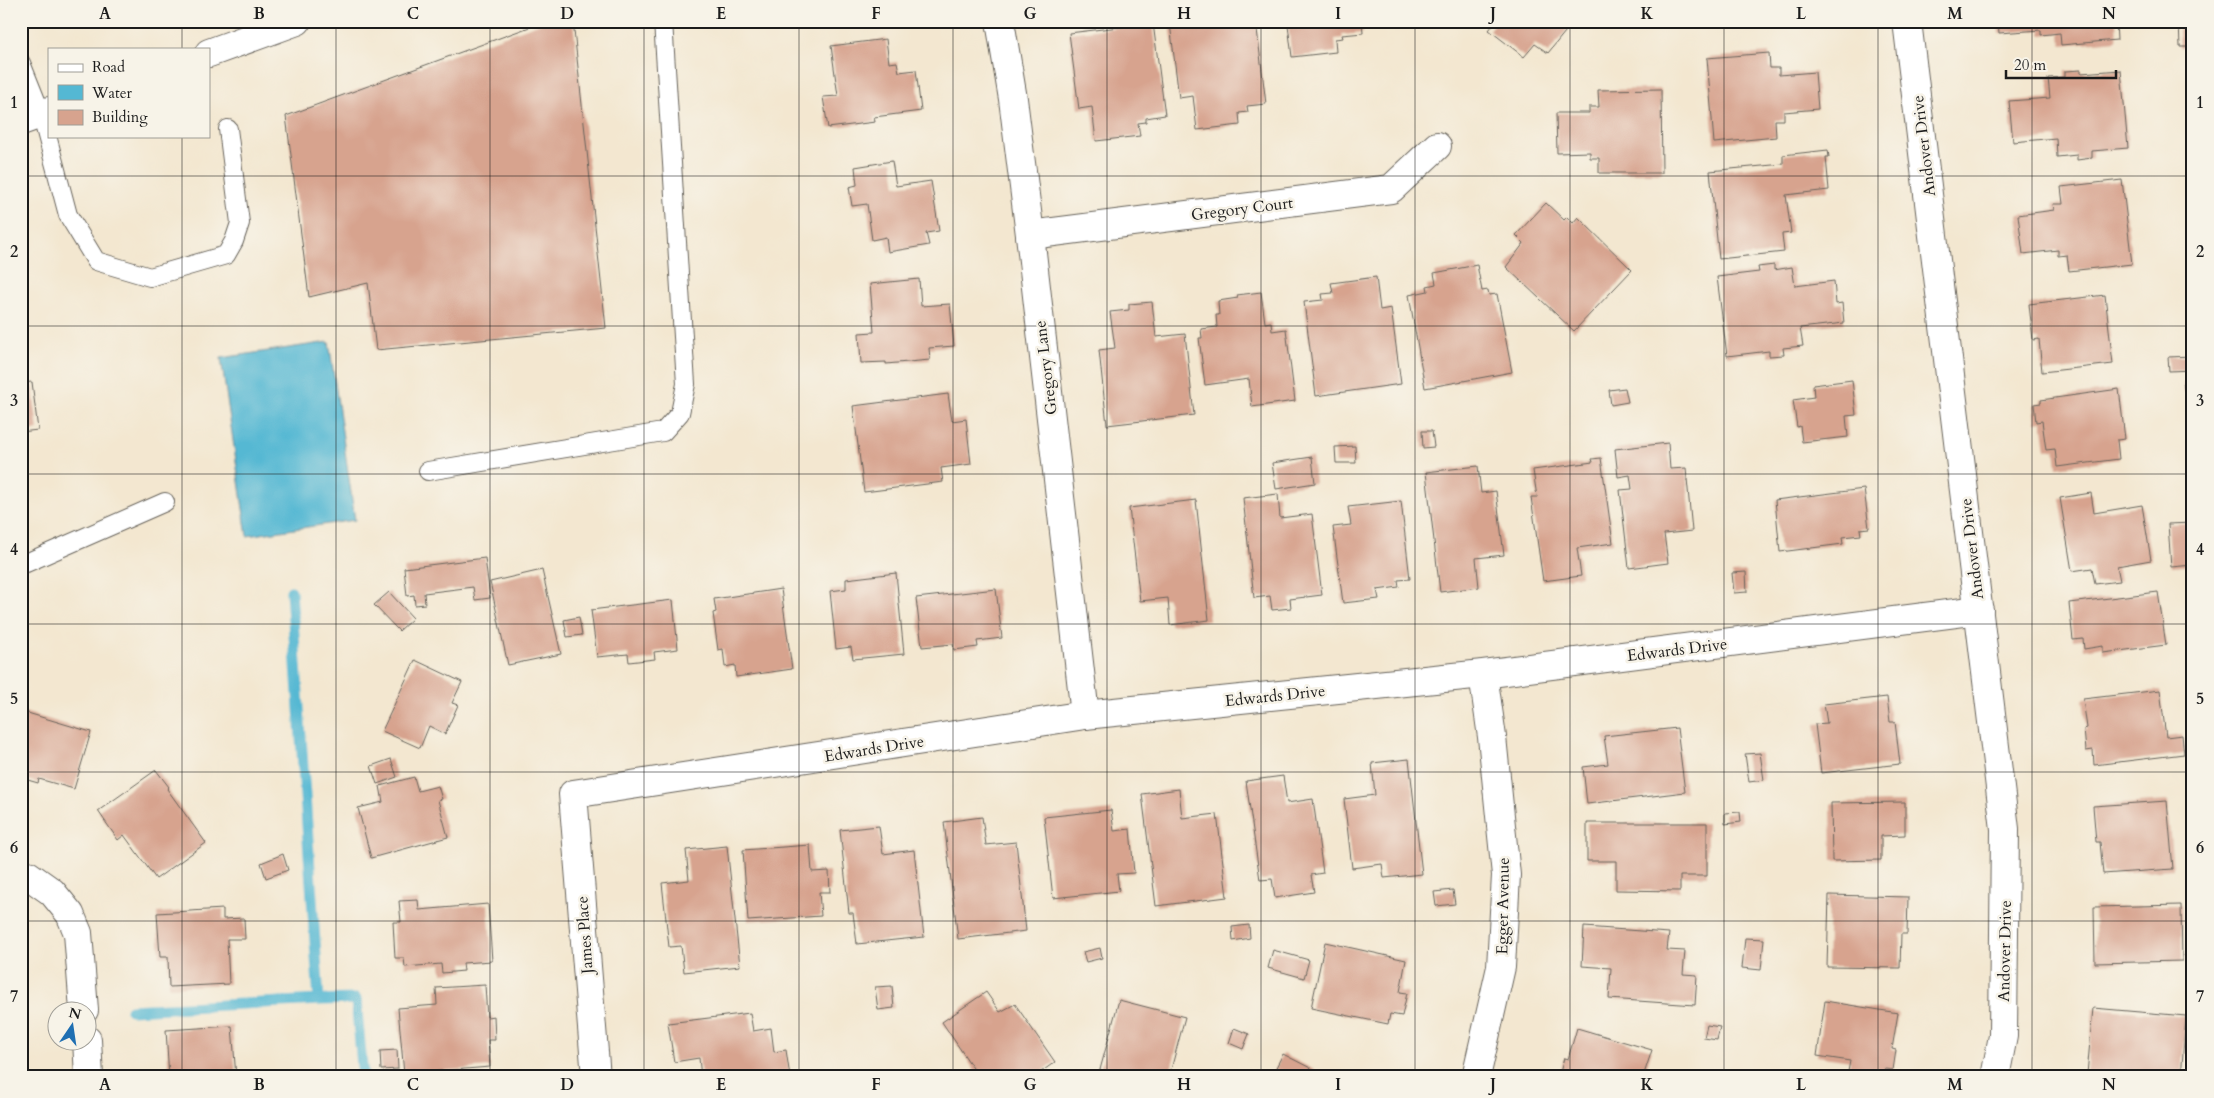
<svg xmlns="http://www.w3.org/2000/svg" width="2214" height="1098" font-family="Cardo,serif">
  <rect width="100%" height="100%" fill="#f7f3e8"/>
  <filter id="ink" filterUnits="userSpaceOnUse"><feTurbulence type="fractalNoise" baseFrequency=".02" numOctaves="2"/><feDisplacementMap in="SourceGraphic" scale="10" xChannelSelector="R" yChannelSelector="G"/><feConvolveMatrix kernelMatrix="1 2 1 2 8 2 1 2 1" color-interpolation-filters="sRGB"/></filter>
  <filter id="wash" filterUnits="userSpaceOnUse"><feTurbulence type="fractalNoise" baseFrequency=".0096" numOctaves="4" result="noise"/><feDisplacementMap in="SourceGraphic" scale="20" xChannelSelector="R" yChannelSelector="G"/><feGaussianBlur stdDeviation="1.12" result="paint"/><feColorMatrix in="noise" values="0 0 0 0 0 0 0 0 0 0 0 0 0 0 0 0 0 1.4 0 .05"/><feComposite in="paint" operator="in"/></filter>
  <g filter="url(#wash)">
    <rect width="100%" height="100%" fill="#f3e7d0"/>
    <polygon fill="#54b8d3" stroke="#386a78" points="329,342 355,520 247,536 221,358"/>
    <g fill="none" stroke-linecap="round" stroke-linejoin="round">
      <g stroke="#54b8d3" stroke-width="11">
        <polyline points="291,591 319,1000 356,999 363,1077"/>
        <polyline points="131,1010 319,1000"/>
      </g>
    </g>
    <g id="blocks">
      <g fill="#d7a38e">
        <polygon points="546,21 573,21 606,328 376,350 368,283 309,297 286,116"/>
        <polygon points="1183,21 1256,21 1266,104 1247,106 1248,112 1239,113 1240,125 1197,130 1193,96 1179,98 1170,23"/>
        <polygon points="1274,21 1362,21 1363,33 1342,35 1343,38 1335,39 1336,52 1292,57 1288,25 1275,26"/>
        <polygon points="1496,21 1574,21 1548,53 1535,44 1524,57 1489,30"/>
        <polygon points="1692,21 1733,21 1733,23 1692,26"/>
        <polygon points="1998,21 2116,21 2117,40 2061,45 2060,33 2041,35 2041,30 1999,33"/>
        <polygon points="2179,21 2193,21 2193,47 2180,47"/>
        <polygon points="1153,23 1165,115 1146,118 1146,122 1138,123 1140,136 1096,141 1092,107 1079,109 1069,33"/>
        <polygon points="886,39 889,63 897,62 899,72 916,70 921,111 874,117 875,122 828,128 823,97 838,96 831,46"/>
        <polygon points="1769,53 1770,68 1779,68 1779,75 1815,72 1818,109 1784,112 1784,120 1775,120 1776,137 1714,143 1707,58"/>
        <polygon points="2081,70 2081,73 2121,70 2128,148 2092,151 2092,158 2077,160 2077,155 2057,157 2056,138 2013,142 2009,101 2050,98 2048,78 2065,77 2065,71"/>
        <polygon points="1661,89 1662,173 1599,173 1599,158 1590,158 1590,152 1557,153 1556,113 1589,113 1589,107 1599,107 1598,90"/>
        <polygon points="1828,150 1829,157 1826,157 1829,190 1786,195 1791,233 1782,234 1784,252 1719,259 1710,171 1783,164 1783,155"/>
        <polygon points="892,161 896,186 931,181 939,231 926,233 929,245 888,252 886,237 872,240 867,204 852,206 849,187 857,185 855,167"/>
        <polygon points="2122,180 2132,264 2069,271 2067,255 2058,256 2058,250 2023,254 2018,215 2054,210 2053,204 2063,204 2061,187"/>
        <polygon points="1546,203 1564,220 1567,217 1573,223 1578,217 1632,270 1574,331 1506,267 1524,243 1516,235"/>
        <polygon points="1477,265 1482,291 1488,290 1489,295 1497,294 1512,372 1425,388 1409,295 1428,291 1427,286 1436,284 1434,273"/>
        <polygon points="1774,265 1774,270 1792,267 1795,286 1834,281 1836,304 1842,303 1844,323 1800,328 1803,346 1783,348 1784,355 1769,356 1769,351 1727,356 1717,277 1759,272 1758,267"/>
        <polygon points="1376,277 1380,310 1391,308 1401,384 1316,396 1304,302 1323,300 1322,294 1333,293 1331,283"/>
        <polygon points="919,279 921,306 950,304 954,346 929,348 930,360 886,364 886,362 861,363 859,333 874,332 870,284"/>
        <polygon points="1261,292 1265,323 1271,322 1272,331 1286,329 1295,401 1252,407 1249,379 1205,385 1199,338 1202,338 1201,329 1217,327 1216,315 1219,315 1218,301 1238,298 1237,295"/>
        <polygon points="2105,295 2113,364 2042,372 2039,339 2033,340 2029,304"/>
        <polygon points="1152,302 1156,337 1185,334 1194,415 1107,425 1099,350 1115,348 1110,312 1129,310 1129,304"/>
        <polygon points="2193,356 2193,370 2169,371 2168,357"/>
        <polygon points="1852,380 1856,415 1846,416 1848,437 1802,442 1800,426 1797,427 1793,400 1814,397 1813,385"/>
        <polygon points="2193,381 2193,392 2185,393 2183,382"/>
        <polygon points="32,382 38,430 21,432 21,383"/>
        <polygon points="1625,388 1628,402 1611,405 1609,390"/>
        <polygon points="2119,389 2125,439 2117,440 2119,459 2057,467 2055,449 2046,450 2042,421 2036,422 2034,404 2041,403 2041,400"/>
        <polygon points="948,394 952,421 966,419 971,464 941,468 943,482 864,492 853,406"/>
        <polygon points="1422,431 1432,431 1434,447 1423,448"/>
        <polygon points="1668,443 1670,469 1686,468 1692,531 1664,534 1668,563 1629,568 1620,490 1632,489 1630,475 1618,477 1615,449"/>
        <polygon points="1355,446 1356,463 1336,463 1335,447"/>
        <polygon points="1312,457 1315,483 1276,489 1272,463"/>
        <polygon points="1601,458 1613,543 1577,548 1581,576 1543,581 1531,497 1537,497 1533,470 1593,462 1592,459"/>
        <polygon points="1478,466 1481,493 1496,491 1504,555 1476,558 1479,587 1440,592 1426,472"/>
        <polygon points="1864,489 1869,528 1860,529 1861,535 1842,537 1843,544 1780,552 1775,500"/>
        <polygon points="2091,493 2094,513 2142,505 2151,560 2117,566 2120,581 2095,584 2092,568 2072,571 2060,498"/>
        <polygon points="1278,494 1280,518 1312,514 1322,595 1290,599 1291,608 1272,610 1270,596 1254,598 1243,498"/>
        <polygon points="1196,500 1209,620 1170,625 1168,598 1140,601 1129,508"/>
        <polygon points="1401,501 1410,579 1398,580 1399,587 1377,590 1379,599 1343,603 1333,527 1351,525 1348,507"/>
        <polygon points="2193,523 2193,565 2171,567 2168,524"/>
        <polygon points="485,558 490,598 475,600 473,587 424,593 425,604 415,605 414,595 407,596 404,568"/>
        <polygon points="542,570 561,654 508,665 490,582"/>
        <polygon points="1746,572 1747,592 1734,593 1732,573"/>
        <polygon points="896,573 904,654 853,659 851,647 836,649 830,591 846,589 846,579"/>
        <polygon points="781,589 792,669 736,677 735,665 725,667 723,649 718,650 713,613 716,612 714,599"/>
        <polygon points="996,589 1002,638 977,641 978,647 954,650 953,644 922,647 916,598"/>
        <polygon points="389,592 413,618 399,631 374,605"/>
        <polygon points="2158,592 2166,645 2103,653 2103,646 2084,649 2083,639 2073,640 2069,603"/>
        <polygon points="673,600 678,649 654,652 655,659 629,662 628,654 597,657 591,610"/>
        <polygon points="579,617 582,635 567,637 564,620"/>
        <polygon points="415,660 462,682 452,703 458,705 445,734 429,726 420,748 382,731"/>
        <polygon points="2160,690 2166,737 2182,735 2184,754 2094,765 2093,750 2086,751 2084,729 2087,728 2083,699"/>
        <polygon points="1887,697 1890,722 1895,722 1900,764 1821,773 1815,724 1827,723 1824,704"/>
        <polygon points="21,711 91,732 74,789 39,779 38,783 21,778"/>
        <polygon points="1677,728 1685,792 1587,804 1583,767 1608,764 1604,736"/>
        <polygon points="1760,753 1764,780 1749,782 1745,754"/>
        <polygon points="391,759 397,777 377,784 371,766"/>
        <polygon points="1409,759 1422,874 1384,878 1382,864 1352,868 1344,799 1375,795 1372,763"/>
        <polygon points="156,770 169,787 167,789 206,843 156,879 124,835 118,840 98,811"/>
        <polygon points="1283,776 1287,803 1313,799 1323,873 1311,875 1314,892 1275,898 1272,879 1260,880 1246,781"/>
        <polygon points="414,777 418,791 438,786 442,799 438,800 448,837 371,858 358,808 383,802 380,786"/>
        <polygon points="1179,789 1182,818 1217,814 1227,897 1156,906 1142,794"/>
        <polygon points="2167,801 2173,869 2103,874 2100,842 2096,842 2093,806"/>
        <polygon points="1905,802 1905,835 1881,836 1881,860 1832,861 1831,803"/>
        <polygon points="1111,810 1114,831 1130,829 1134,873 1117,874 1119,891 1053,898 1044,817"/>
        <polygon points="1740,812 1741,822 1725,824 1725,813"/>
        <polygon points="982,817 986,845 1016,842 1026,931 958,939 944,822"/>
        <polygon points="1587,823 1707,823 1707,876 1680,876 1680,891 1616,890 1616,861 1587,861"/>
        <polygon points="879,826 883,854 914,850 924,937 857,944 853,913 849,913 840,830"/>
        <polygon points="810,845 812,872 829,871 830,892 819,892 821,916 748,921 743,850"/>
        <polygon points="727,846 740,966 684,972 681,946 669,947 662,883 689,880 686,850"/>
        <polygon points="283,854 288,870 266,878 261,863"/>
        <polygon points="1453,890 1455,904 1436,906 1434,892"/>
        <polygon points="1829,895 1908,897 1907,934 1901,934 1900,968 1827,967"/>
        <polygon points="418,900 419,910 488,904 492,961 463,963 464,971 442,973 441,964 405,967 404,958 395,958 393,922 401,922 399,901"/>
        <polygon points="2181,905 2182,961 2095,963 2094,907"/>
        <polygon points="223,909 223,919 244,918 245,939 227,939 229,984 169,987 168,957 160,957 157,913"/>
        <polygon points="1249,925 1250,938 1233,941 1232,927"/>
        <polygon points="1584,927 1669,933 1667,950 1685,951 1683,974 1697,975 1695,1005 1609,999 1611,968 1582,966"/>
        <polygon points="1745,938 1764,939 1761,970 1742,968"/>
        <polygon points="1325,942 1406,960 1400,992 1407,993 1402,1016 1390,1014 1388,1024 1311,1008"/>
        <polygon points="1100,948 1102,958 1086,962 1083,952"/>
        <polygon points="1273,950 1309,960 1304,978 1268,968"/>
        <polygon points="485,985 487,1017 494,1016 495,1040 488,1040 490,1067 404,1074 398,1008 437,1005 436,988"/>
        <polygon points="892,986 894,1008 878,1010 875,987"/>
        <polygon points="986,992 1000,1012 1015,1004 1055,1062 1034,1077 979,1077 942,1022"/>
        <polygon points="1119,1000 1185,1017 1169,1077 1098,1077"/>
        <polygon points="1825,1001 1898,1013 1892,1049 1896,1050 1893,1070 1884,1069 1883,1077 1847,1077 1850,1061 1817,1056"/>
        <polygon points="2093,1008 2186,1016 2181,1077 2121,1077 2087,1074"/>
        <polygon points="750,1013 753,1031 771,1028 774,1052 786,1050 790,1077 701,1077 699,1058 674,1062 668,1023"/>
        <polygon points="1707,1025 1720,1027 1717,1040 1704,1038"/>
        <polygon points="232,1026 236,1077 169,1077 166,1030"/>
        <polygon points="1234,1028 1249,1034 1243,1049 1229,1043"/>
        <polygon points="1577,1028 1652,1050 1643,1077 1559,1076 1564,1058 1568,1059"/>
        <polygon points="397,1050 398,1069 381,1070 380,1051"/>
        <polygon points="1283,1054 1328,1077 1271,1077"/>
      </g>
    </g>
  </g>
  <g filter="url(#ink)">
    <use href="#blocks" fill-opacity="0" stroke="#67635b" stroke-width="1"/>
    <g fill="none" stroke-linecap="round" stroke-linejoin="round">
      <defs>
        <g id="service">
          <polyline points="21,63 41,113 68,215 96,261 150,277 226,255 234,241 240,223 228,129"/>
          <polyline points="428,471 663,432 680,413 686,384 663,21"/>
          <polyline points="21,564 26,563 165,502"/>
        </g>
        <g id="minor">
          <polyline points="1000,21 1013,99 1030,235 1085,715"/>
          <polyline points="1907,21 2005,829 2003,1036 1995,1077"/>
          <polyline points="209,53 297,21"/>
          <polyline points="21,121 49,111"/>
          <polyline points="1030,235 1391,189 1437,146"/>
          <polyline points="21,874 28,875 52,892 70,914 78,933 84,1010"/>
          <polyline points="87,1040 89,1077"/>
          <polyline points="596,1077 573,794 1085,715 1483,674 1979,610"/>
          <polyline points="1476,1077 1501,967 1506,875 1492,737 1483,674"/>
        </g>
      </defs>
      <use href="#service" stroke="#67635b" stroke-width="20"/>
      <use href="#minor" stroke="#67635b" stroke-width="30"/>
      <use href="#service" stroke="#fff" stroke-width="18"/>
      <use href="#minor" stroke="#fff" stroke-width="28"/>
    </g>
  </g>
  <path fill="none" stroke="#1c1c1c" stroke-width="1" stroke-opacity="0.55" d="M 182,21 L 182,49M 336,21 L 336,1077M 490,21 L 490,1077M 644,21 L 644,1077M 799,21 L 799,1077M 953,21 L 953,1077M 1107,21 L 1107,1077M 1261,21 L 1261,1077M 1415,21 L 1415,1077M 1570,21 L 1570,1077M 1724,21 L 1724,1077M 1878,21 L 1878,1077M 2032,21 L 2032,1077M 182,136 L 182,1077M 21,176 L 2193,176M 21,326 L 2193,326M 21,474 L 2193,474M 21,624 L 2193,624M 21,772 L 2193,772M 21,921 L 2193,921"/>
  <g text-anchor="middle" stroke-width="5" stroke-linejoin="round" paint-order="stroke">
    <g font-size="16" fill="#1c1c1c" stroke="#f7f3e8">
      <text transform="translate(1923 146) rotate(-97)" y="6">Andover Drive</text>
      <text transform="translate(1242 208) rotate(-7)" y="6">Gregory Court</text>
      <text transform="translate(1045 368) rotate(-97)" y="6">Gregory Lane</text>
      <text transform="translate(1971 549) rotate(-97)" y="6">Andover Drive</text>
      <text transform="translate(1677 649) rotate(-7)" y="6">Edwards Drive</text>
      <text transform="translate(1275 695) rotate(-6)" y="6">Edwards Drive</text>
      <text transform="translate(874 748) rotate(-9)" y="6">Edwards Drive</text>
      <text transform="translate(1502 906) rotate(-89)" y="6">Egger Avenue</text>
      <text transform="translate(584 935) rotate(-94)" y="6">James Place</text>
      <text transform="translate(2004 951) rotate(-89)" y="6">Andover Drive</text>
    </g>
  </g>
  <rect width="2214" height="1098" fill="none" stroke="#f7f3e8" stroke-width="55"/>
  <rect x="48" y="48" width="162" height="90" fill="#f7f3e8" stroke="#9f9d96"/>
  <rect x="58" y="64" width="25" height="8" fill="#ffffff" stroke="#9f9d96"/>
  <text x="92" y="72" font-size="15" fill="#1c1c1c">Road</text>
  <rect x="58" y="85" width="25" height="15" fill="#54b8d3" stroke="#9f9d96"/>
  <text x="92" y="98" font-size="15" fill="#1c1c1c">Water</text>
  <rect x="58" y="110" width="25" height="15" fill="#d7a38e" stroke="#9f9d96"/>
  <text x="92" y="122" font-size="15" fill="#1c1c1c">Building</text>
  <g transform="translate(72 1026) rotate(13)"><circle r="24" fill="#f7f3e8" stroke="#9f9d96"/>
  <path d="M0-4L9 19L0 12L-9 19Z" fill="#1f6fb2"/>
  <text y="-8" font-size="14" font-weight="bold" text-anchor="middle" fill="#1c1c1c">N</text>
  </g>
  <path d="M2006 70v8h110v-8" fill="none" stroke="#1c1c1c" stroke-width="2.5"/>
  <text x="2014" y="70" font-size="15" fill="#1c1c1c" stroke="#f7f3e8" stroke-width="4" paint-order="stroke">20 m</text>
  <rect x="28" y="28" width="2158" height="1042" fill="none" stroke="#1c1c1c" stroke-width="2"/>
  <g font-size="16" text-anchor="middle" font-weight="bold" fill="#1c1c1c">
    <text x="105" y="19">A</text>
    <text x="259" y="19">B</text>
    <text x="413" y="19">C</text>
    <text x="567" y="19">D</text>
    <text x="721" y="19">E</text>
    <text x="876" y="19">F</text>
    <text x="1030" y="19">G</text>
    <text x="1184" y="19">H</text>
    <text x="1338" y="19">I</text>
    <text x="1493" y="19">J</text>
    <text x="1647" y="19">K</text>
    <text x="1801" y="19">L</text>
    <text x="1955" y="19">M</text>
    <text x="2109" y="19">N</text>
    <text x="14" y="108">1</text>
    <text x="2200" y="108">1</text>
    <text x="14" y="257">2</text>
    <text x="2200" y="257">2</text>
    <text x="14" y="406">3</text>
    <text x="2200" y="406">3</text>
    <text x="14" y="555">4</text>
    <text x="2200" y="555">4</text>
    <text x="14" y="704">5</text>
    <text x="2200" y="704">5</text>
    <text x="14" y="853">6</text>
    <text x="2200" y="853">6</text>
    <text x="14" y="1002">7</text>
    <text x="2200" y="1002">7</text>
    <text x="105" y="1090">A</text>
    <text x="259" y="1090">B</text>
    <text x="413" y="1090">C</text>
    <text x="567" y="1090">D</text>
    <text x="721" y="1090">E</text>
    <text x="876" y="1090">F</text>
    <text x="1030" y="1090">G</text>
    <text x="1184" y="1090">H</text>
    <text x="1338" y="1090">I</text>
    <text x="1493" y="1090">J</text>
    <text x="1647" y="1090">K</text>
    <text x="1801" y="1090">L</text>
    <text x="1955" y="1090">M</text>
    <text x="2109" y="1090">N</text>
  </g>
</svg>
